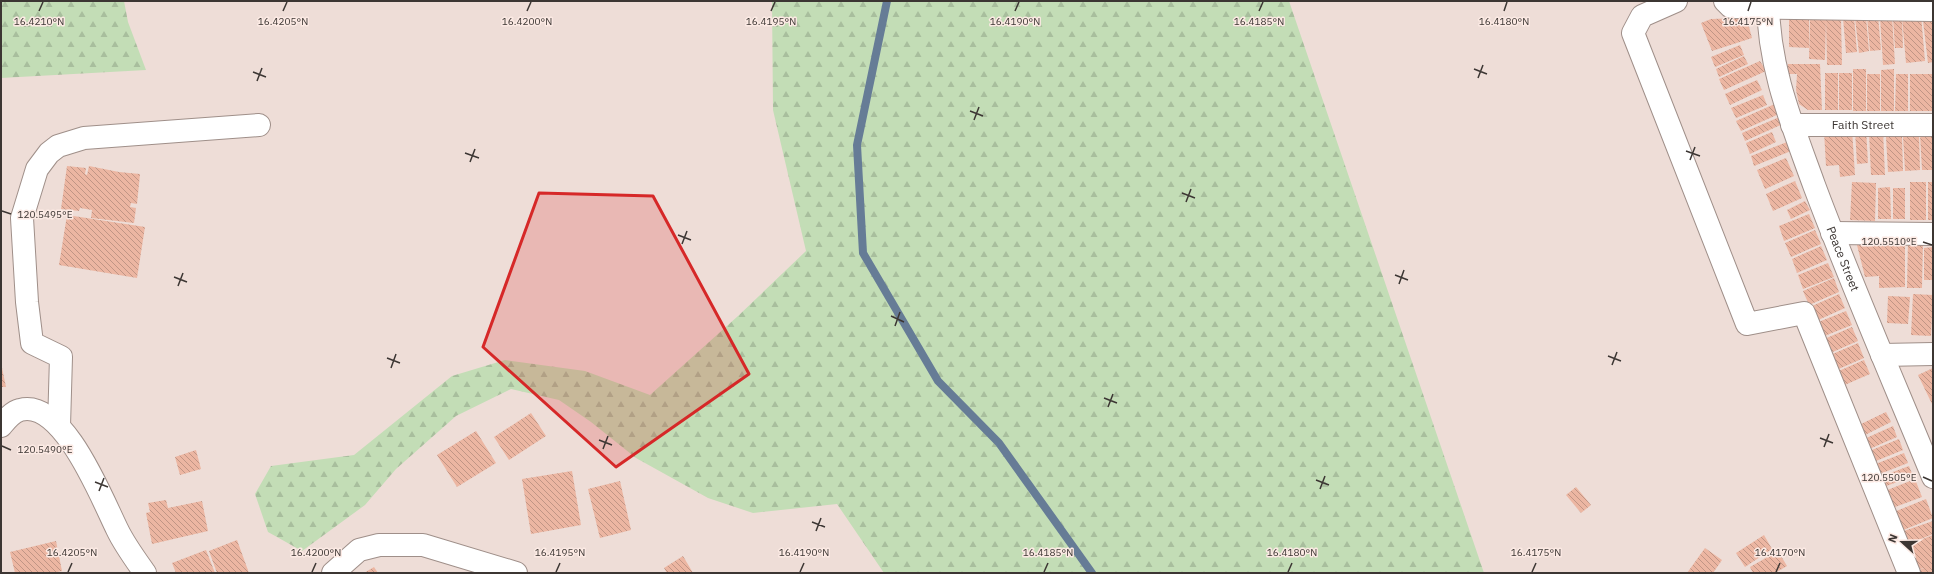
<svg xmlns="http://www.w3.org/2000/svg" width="1934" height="574" font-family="'IBM Plex Sans',sans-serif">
  <defs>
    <pattern id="forest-firs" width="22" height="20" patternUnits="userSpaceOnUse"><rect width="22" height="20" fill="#c3ddb6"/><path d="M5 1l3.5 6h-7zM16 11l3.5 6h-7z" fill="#a8be9d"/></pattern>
    <pattern id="building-back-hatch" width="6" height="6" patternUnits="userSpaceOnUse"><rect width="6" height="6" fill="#ecb6a2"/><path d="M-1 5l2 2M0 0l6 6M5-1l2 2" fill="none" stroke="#c09585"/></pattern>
  </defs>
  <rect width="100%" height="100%" fill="#eeddd7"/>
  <g fill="url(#forest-firs)">
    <polygon points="1,1 124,1 128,22 146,70 1,78"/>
    <polygon points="772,1 1289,1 1484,573 884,573 837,504 753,513 708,498 636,458 591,422 559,400 511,389 456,416 396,469 365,505 302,551 268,532 255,494 271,466 354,455 452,376 505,360 585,371 650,395 738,316 806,251 773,110"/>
  </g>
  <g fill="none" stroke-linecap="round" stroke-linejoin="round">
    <polyline stroke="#667c96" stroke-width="8" points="887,1 857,145 863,253 938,381 999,443 1092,573"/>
  </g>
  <g fill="url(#building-back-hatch)">
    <polygon points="1921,15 1925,61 1906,63 1902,17"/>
    <polygon points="1878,16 1881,50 1870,51 1867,17"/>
    <polygon points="1892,16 1895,64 1883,65 1880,17"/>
    <polygon points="1841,17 1842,65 1827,65 1826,20 1825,60 1809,59 1810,18"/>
    <polygon points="1854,17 1857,52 1846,53 1843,18"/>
    <polygon points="1866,17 1869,51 1859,53 1855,18"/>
    <polygon points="1740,18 1742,26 1748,23 1752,38 1712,51 1701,23 1711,19"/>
    <polygon points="1902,18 1903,48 1895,48 1893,19"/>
    <polygon points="1789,19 1809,19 1809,48 1789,47"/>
    <polygon points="1932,20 1933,62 1928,63 1923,21"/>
    <polygon points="1740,45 1744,55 1715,67 1711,57"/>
    <polygon points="1744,56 1748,64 1719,77 1716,69"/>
    <polygon points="1760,61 1766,71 1724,90 1719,79"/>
    <polygon points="1788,64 1820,64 1822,110 1808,110 1799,104 1796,90 1797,74 1787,74"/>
    <rect x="1853" y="69" width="13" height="42"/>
    <polygon points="1894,69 1894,111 1881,111 1881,70"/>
    <rect x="1825" y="73" width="13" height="37"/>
    <rect x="1839" y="73" width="13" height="37"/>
    <rect x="1867" y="74" width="13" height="37"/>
    <polygon points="1896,74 1908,74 1908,111 1895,111"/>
    <rect x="1910" y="74" width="23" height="37"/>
    <polygon points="1757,80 1762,90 1730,105 1725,94"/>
    <polygon points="1763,95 1767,105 1736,118 1731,108"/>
    <polygon points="1777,103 1781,113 1741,131 1736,121"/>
    <polygon points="1782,116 1785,123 1745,141 1742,133"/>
    <polygon points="1852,129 1855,175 1840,177 1839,165 1826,166 1824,131"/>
    <polygon points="1866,129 1868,163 1857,164 1855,130"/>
    <polygon points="1883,131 1885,175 1871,175 1869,132"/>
    <polygon points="1772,132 1776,142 1750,154 1746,143"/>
    <polygon points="1920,134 1933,134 1933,170 1922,170"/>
    <polygon points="1919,135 1920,170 1905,171 1903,136"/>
    <polygon points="1902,136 1903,171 1888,172 1886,137"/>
    <polygon points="1787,142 1791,151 1754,166 1751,156"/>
    <polygon points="1786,158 1794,176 1765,189 1757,170"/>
    <polygon points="67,166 86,168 85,174 87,175 89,166 119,172 140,174 137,204 131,203 130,207 136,208 134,223 91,218 92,210 80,208 79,211 61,209"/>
    <polygon points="1795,181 1802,198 1773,211 1766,194"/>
    <polygon points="1852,182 1876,183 1875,221 1850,220"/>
    <rect x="1910" y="182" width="16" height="38"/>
    <rect x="1928" y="182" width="5" height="38"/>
    <polygon points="1890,187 1891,219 1878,219 1878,188"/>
    <rect x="1893" y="188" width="12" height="31"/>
    <polygon points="1805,201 1810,210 1791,219 1787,210"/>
    <polygon points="1809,214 1815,228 1784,241 1779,226"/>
    <polygon points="67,215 145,227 137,278 59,265"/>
    <polygon points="1815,230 1821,244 1791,257 1785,243"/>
    <polygon points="1856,241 1905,241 1905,287 1879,288 1879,276 1865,277"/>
    <polygon points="1908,241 1923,241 1922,288 1907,288"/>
    <polygon points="1821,246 1827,260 1797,273 1792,259"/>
    <polygon points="1933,247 1933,280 1924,280 1924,248"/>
    <polygon points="1828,263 1834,277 1803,289 1798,275"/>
    <polygon points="1834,278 1839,292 1809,305 1803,291"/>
    <polygon points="1839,294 1845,308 1816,321 1810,307"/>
    <polygon points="1913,294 1933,295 1931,336 1911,335"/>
    <polygon points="1888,296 1910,297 1908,324 1887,323"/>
    <polygon points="1846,311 1852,325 1822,337 1816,323"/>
    <polygon points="1852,327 1858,341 1828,354 1822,340"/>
    <polygon points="1858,343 1864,358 1834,371 1828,356"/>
    <polygon points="1864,360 1870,374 1840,387 1834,373"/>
    <polygon points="1,363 6,387 1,387"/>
    <polygon points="1933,368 1933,406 1918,375"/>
    <polygon points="1886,412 1891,422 1861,437 1857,426"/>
    <polygon points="531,413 546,436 509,460 494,437"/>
    <polygon points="1893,426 1897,437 1867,450 1862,440"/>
    <polygon points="476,431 496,463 457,487 437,455"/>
    <polygon points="1899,439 1903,450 1871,463 1867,452"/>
    <polygon points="196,450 201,469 180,475 175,457"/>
    <polygon points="1904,453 1908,463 1877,475 1873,465"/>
    <polygon points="1909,466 1913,476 1881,488 1877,478"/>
    <polygon points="572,471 581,525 531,534 522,479"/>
    <polygon points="1915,479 1922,497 1887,510 1880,493"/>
    <polygon points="620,481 631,530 600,538 588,489"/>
    <polygon points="1576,487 1591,505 1581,513 1566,495"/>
    <polygon points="1926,499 1933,518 1896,533 1889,514"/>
    <polygon points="166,500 168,508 202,501 208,531 152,544 146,513 150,512 148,503"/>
    <polygon points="1933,521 1933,534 1906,545 1901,532"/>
    <polygon points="1764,535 1772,549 1745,567 1736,553"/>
    <polygon points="1933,535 1933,573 1918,573 1917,571 1924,568 1917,570 1912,558 1919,555 1912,558 1907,545"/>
    <polygon points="237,540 249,573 217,573 209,551"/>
    <polygon points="56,541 62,571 53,573 15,573 10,552"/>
    <polygon points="1705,548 1722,560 1713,573 1687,573"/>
    <polygon points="206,550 215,573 176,573 172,563"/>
    <polygon points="1778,551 1787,566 1775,573 1753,573 1750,567"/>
    <polygon points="683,556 693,573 667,573 664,568"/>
    <polygon points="374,567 378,573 364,573"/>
  </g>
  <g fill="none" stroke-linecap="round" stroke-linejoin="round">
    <defs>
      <g id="minor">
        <polyline points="1676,1 1642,16 1633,33 1747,324 1804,313 1909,573"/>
        <polyline points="1725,1 1731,7 1933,10"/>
        <path id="s1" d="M 1768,1 C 1768,67 1792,124 1814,185 C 1851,284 1893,380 1933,477"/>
        <path id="s2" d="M 1792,125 L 1933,125"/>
        <polyline points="1832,233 1933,234"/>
        <polyline points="1882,355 1933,354"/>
        <path d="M 1,426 C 6,420 12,412 20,410 C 63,398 102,499 117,529 C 124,544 135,559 145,573"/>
        <polyline points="59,426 61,357 32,343 27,302 22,218 37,169 49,153 58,146 84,138 259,125"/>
        <polyline points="333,573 359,550 379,545 423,545 516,573"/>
      </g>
    </defs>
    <use href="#minor" stroke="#9f8f89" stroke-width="24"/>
    <use href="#minor" stroke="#fff" stroke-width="22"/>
  </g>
  <path fill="#d62828" fill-opacity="0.2" stroke="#d62828" stroke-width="3" stroke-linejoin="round" d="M 539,193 L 653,196 L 749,374 L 616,467 L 483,347 Z"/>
  <path fill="none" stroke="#3c3633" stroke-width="1.5" d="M 39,11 L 43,2M 283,11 L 287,2M 527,11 L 531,2M 771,11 L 775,2M 1015,11 L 1019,2M 1259,11 L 1263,2M 1504,11 L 1507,2M 1748,11 L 1751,2M 1474,69 L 1487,74M 253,72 L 266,77M 1478,78 L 1483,65M 257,81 L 262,68M 970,111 L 983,116M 974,120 L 979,107M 1686,151 L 1700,156M 465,153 L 479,158M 1690,160 L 1695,147M 470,162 L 475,149M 1182,193 L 1195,198M 1186,202 L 1191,189M 2,211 L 11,214M 678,235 L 691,240M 1923,242 L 1932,245M 682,244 L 687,231M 1395,275 L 1408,280M 174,277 L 187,282M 1399,284 L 1404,270M 178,286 L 183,273M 891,316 L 904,322M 895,326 L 900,312M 1608,356 L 1621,361M 387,358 L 400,363M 1612,365 L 1617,352M 391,368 L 396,354M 1104,398 L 1117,403M 1108,407 L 1113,394M 1820,438 L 1833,443M 599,440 L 612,445M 2,446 L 11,450M 1824,447 L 1829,434M 603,449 L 608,436M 1923,477 L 1932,481M 1316,480 L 1329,485M 95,482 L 108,487M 1320,489 L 1325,476M 99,491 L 104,478M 812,522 L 825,527M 816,531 L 821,518M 68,572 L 72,563M 312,572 L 316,563M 556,572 L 560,563M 800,572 L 804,563M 1044,572 L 1048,563M 1288,572 L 1292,563M 1532,572 L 1536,563M 1776,572 L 1780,563"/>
  <g text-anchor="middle" stroke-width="3" stroke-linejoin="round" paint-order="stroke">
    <g font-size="12" fill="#3c3633" stroke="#fceae4">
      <text dy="4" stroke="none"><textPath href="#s2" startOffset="71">Faith Street</textPath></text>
      <text dy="4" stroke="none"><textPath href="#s1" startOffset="270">Peace Street</textPath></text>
    </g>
  </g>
  <g font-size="10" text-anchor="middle" fill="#3c3633" stroke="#fceae4" stroke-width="3" stroke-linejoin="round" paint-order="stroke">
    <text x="1504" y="25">16.4180°N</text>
    <text x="39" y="25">16.4210°N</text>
    <text x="283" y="25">16.4205°N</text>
    <text x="527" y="25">16.4200°N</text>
    <text x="771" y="25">16.4195°N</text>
    <text x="1015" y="25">16.4190°N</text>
    <text x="1259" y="25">16.4185°N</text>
    <text x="1748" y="25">16.4175°N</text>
    <text x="45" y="218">120.5495°E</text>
    <text x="1889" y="245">120.5510°E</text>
    <text x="45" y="453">120.5490°E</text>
    <text x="1889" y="481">120.5505°E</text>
    <text x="72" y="556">16.4205°N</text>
    <text x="316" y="556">16.4200°N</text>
    <text x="560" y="556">16.4195°N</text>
    <text x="804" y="556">16.4190°N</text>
    <text x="1048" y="556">16.4185°N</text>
    <text x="1292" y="556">16.4180°N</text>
    <text x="1536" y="556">16.4175°N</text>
    <text x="1780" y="556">16.4170°N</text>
  </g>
  <rect width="1934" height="574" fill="none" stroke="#3c3633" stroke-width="4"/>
  <g transform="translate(1902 542) rotate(291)" stroke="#fceae4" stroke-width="3" paint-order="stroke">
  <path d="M0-3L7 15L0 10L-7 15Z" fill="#3c3633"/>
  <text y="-6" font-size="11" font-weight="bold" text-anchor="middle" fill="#3c3633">N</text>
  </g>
</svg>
